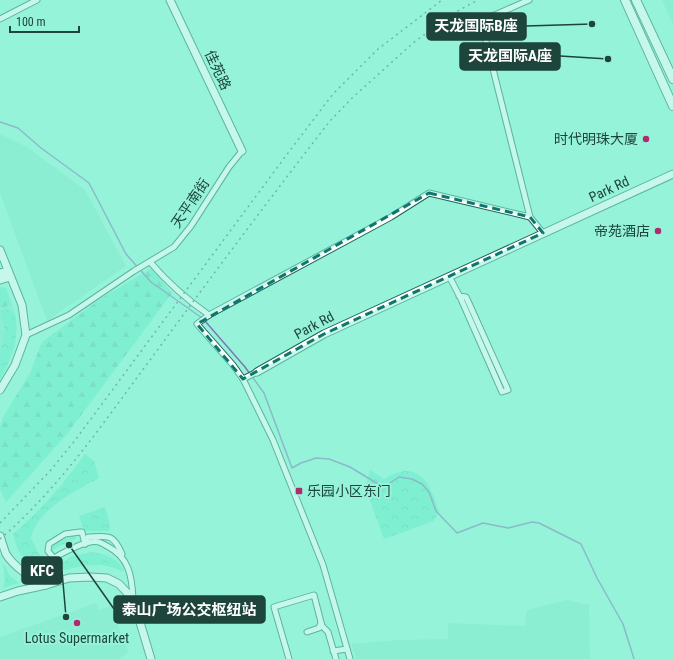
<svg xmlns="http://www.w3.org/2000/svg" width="673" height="659" font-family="'Roboto Condensed','Noto Sans SC',sans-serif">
  <defs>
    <pattern id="forest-firs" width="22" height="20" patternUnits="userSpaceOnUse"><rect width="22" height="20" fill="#65eac9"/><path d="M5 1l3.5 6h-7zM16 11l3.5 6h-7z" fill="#57caae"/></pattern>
    <pattern id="park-crowns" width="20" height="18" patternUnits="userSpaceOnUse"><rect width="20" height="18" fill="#65eac9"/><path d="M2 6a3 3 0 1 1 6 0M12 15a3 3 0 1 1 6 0" fill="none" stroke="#57caae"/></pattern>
  </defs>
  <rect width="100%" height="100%" fill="#96f3d9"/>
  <g fill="#7fe9cd">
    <polygon points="662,0 673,0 673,25"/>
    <polygon points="0,134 27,147 85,190 126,266 47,321 0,193"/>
    <polygon points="0,287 6,288 15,313 17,328 15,346 7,367 0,379"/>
    <polygon points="567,600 589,605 590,659 356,659 351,644 399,640 448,639 448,623 525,626 527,610"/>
    <polygon points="96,603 99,610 111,606 128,652 119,659 0,659 0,637"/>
  </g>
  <g fill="url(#forest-firs)">
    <polygon points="152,268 172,293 67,434 6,502 0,489 0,428 3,417 30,373 42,342 100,299"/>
    <polygon points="0,287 6,288 12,305 0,308"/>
  </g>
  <g fill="url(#park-crowns)">
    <path d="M 7,309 L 15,313 C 19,339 13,356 0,379 L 0,352 L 5,331 L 0,312 Z"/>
    <path d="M 85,454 L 94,461 L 99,478 C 75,491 37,510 31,538 L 44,563 L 40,573 C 23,563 18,553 13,534 C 40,511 64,484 85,454 Z"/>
    <path d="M 370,470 L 384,479 C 419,458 429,482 439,511 L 434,521 L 384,539 L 365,487 Z"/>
    <polygon points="105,507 110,525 109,531 84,531 79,516"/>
    <path d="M 76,535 L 76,539 L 59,546 L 52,551 L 52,547 C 59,541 67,537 76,535 Z"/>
    <path d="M 91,552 C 106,554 115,557 124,569 L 123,572 C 99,559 80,567 55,572 L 55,569 L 70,557 Z"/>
    <polygon points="3,563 11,577 19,583 3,588 5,579"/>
  </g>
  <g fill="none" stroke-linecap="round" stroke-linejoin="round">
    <g stroke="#7d77b8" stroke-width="1.5">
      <polyline points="0,122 18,128 41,148 89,183 126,254 151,282 202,318"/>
      <polyline points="205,321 245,367 264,393 292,468 301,463 316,458 329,459 350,467 378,484 387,485 399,477 412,479 422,484 429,492 436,511 457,533 483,523 508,528 532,522 539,523 581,544 597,578 623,624 634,659"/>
    </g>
    <defs>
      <g id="street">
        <polyline points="529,0 481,21 530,217"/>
        <polyline points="0,19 37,0"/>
        <path d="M 150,262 C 168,283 186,299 209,315"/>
        <polyline points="449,276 461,299 502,392 508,390 468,301 466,297 459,296"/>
        <polyline points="26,335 69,315 134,271 174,247 191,226 229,167 242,151"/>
        <polyline points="257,372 243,379 273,440 323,565 350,659"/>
        <polyline points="243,379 233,365 197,324 209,315 391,217 429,193 530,217 543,233"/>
        <path d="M 85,544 L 88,537 C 108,536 113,533 122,554"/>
        <polyline points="41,580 54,559"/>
        <path d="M 39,582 C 38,577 46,565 50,561 C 59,554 88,539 99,542 C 102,543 105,545 107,546 C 129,557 132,576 133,599"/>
        <polyline points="39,583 52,575 57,562 48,551 49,544 65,534 80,532 82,532 85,544"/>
        <polyline points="307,632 319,628 321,623"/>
        <polyline points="333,651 347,649"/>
        <polyline points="289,659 274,607 314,595 322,626 328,632 336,659"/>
      </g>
      <g id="secondary">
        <polyline points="170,0 242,151"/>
        <polyline points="0,250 22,305 26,335 15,365 0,390"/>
        <polyline points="0,273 8,271"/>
        <polyline points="0,280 10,277"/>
        <polyline points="257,372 324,334 673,174"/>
        <path d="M 0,536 C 2,542 4,549 6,554 C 13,566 33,580 46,585"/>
        <polyline points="0,597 18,591 46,585 69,578 90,577 107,578 119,584 133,599 151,659"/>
      </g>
      <g id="primary">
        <polyline points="625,0 673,106"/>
        <polyline points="636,0 673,79"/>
      </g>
    </defs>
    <use href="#street" stroke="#1b6756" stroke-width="7"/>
    <use href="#secondary" stroke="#1b6756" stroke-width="9"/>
    <use href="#primary" stroke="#1b6756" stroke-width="10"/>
    <use href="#street" stroke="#fff" stroke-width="5"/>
    <use href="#secondary" stroke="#fff" stroke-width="7"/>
    <use href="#primary" stroke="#fff" stroke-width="8"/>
    <g stroke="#3d7264" stroke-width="1.5" stroke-dasharray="2 4" stroke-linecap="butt">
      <polyline points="0,523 50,471 76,439 288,153 333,94 378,49 442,0"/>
      <path d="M 0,539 C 61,487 105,420 153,356 C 211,277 270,198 330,121 L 351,99 L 413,43 L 454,13 L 478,0"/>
    </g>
  </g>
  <path d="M0 0H673V659H0ZM 429,193 L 530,217 L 543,233 L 324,334 L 243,379 L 197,324 Z" fill="#96f3d9" fill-opacity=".55" fill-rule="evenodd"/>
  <path fill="none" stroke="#0f766e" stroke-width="3" stroke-dasharray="8 5" stroke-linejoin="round" d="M 429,193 L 530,217 L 543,233 L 324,334 L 243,379 L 197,324 Z"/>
  <g fill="#b02a6f" stroke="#96f3d9" stroke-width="1.5">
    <circle cx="646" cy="139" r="4"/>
    <circle cx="658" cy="231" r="4"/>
    <rect x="295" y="487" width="8" height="8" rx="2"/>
    <circle cx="77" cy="623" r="4"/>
  </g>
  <g text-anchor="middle" stroke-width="4" stroke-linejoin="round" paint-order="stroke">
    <g font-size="14" fill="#1d453b" stroke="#96f3d9">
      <text transform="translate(218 70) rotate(65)" y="5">佳苑路</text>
      <text transform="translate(609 189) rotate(-25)" y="5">Park Rd</text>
      <text transform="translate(190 203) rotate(-56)" y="5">天平南街</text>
      <text transform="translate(314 325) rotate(-28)" y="5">Park Rd</text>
    </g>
    <g font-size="14" fill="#1d453b" stroke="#96f3d9" text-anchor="end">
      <text x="638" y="144">时代明珠大厦</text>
      <text x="650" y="236">帝苑酒店</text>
      <text x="307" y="496" text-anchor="start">乐园小区东门</text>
      <text x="77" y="643" text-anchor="middle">Lotus Supermarket</text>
    </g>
  </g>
  <path fill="none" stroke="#1d453b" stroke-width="1.5" d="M592 24L526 26M608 59L560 56M66 617L62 571M69 545L114 609"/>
  <g fill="#1d453b" stroke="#96f3d9" stroke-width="1.5">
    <circle cx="592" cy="24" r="4"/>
    <circle cx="608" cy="59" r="4"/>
    <circle cx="66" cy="617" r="4"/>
    <circle cx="69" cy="545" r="4"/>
  </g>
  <g fill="#1d453b" stroke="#1d453b" stroke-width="1.5">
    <rect x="427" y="13" width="99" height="27" rx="4"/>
    <rect x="460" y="43" width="100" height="27" rx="4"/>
    <rect x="22" y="557" width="40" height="27" rx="4"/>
    <rect x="114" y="596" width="151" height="27" rx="4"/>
  </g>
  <g font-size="15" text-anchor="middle" font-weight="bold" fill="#fff">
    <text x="476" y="31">天龙国际B座</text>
    <text x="510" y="61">天龙国际A座</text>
    <text x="42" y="576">KFC</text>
    <text x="189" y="615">泰山广场公交枢纽站</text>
  </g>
  <path d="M10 26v6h69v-6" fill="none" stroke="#1d453b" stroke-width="2"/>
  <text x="16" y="26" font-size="12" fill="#1d453b" stroke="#96f3d9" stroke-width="3" paint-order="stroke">100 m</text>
</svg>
